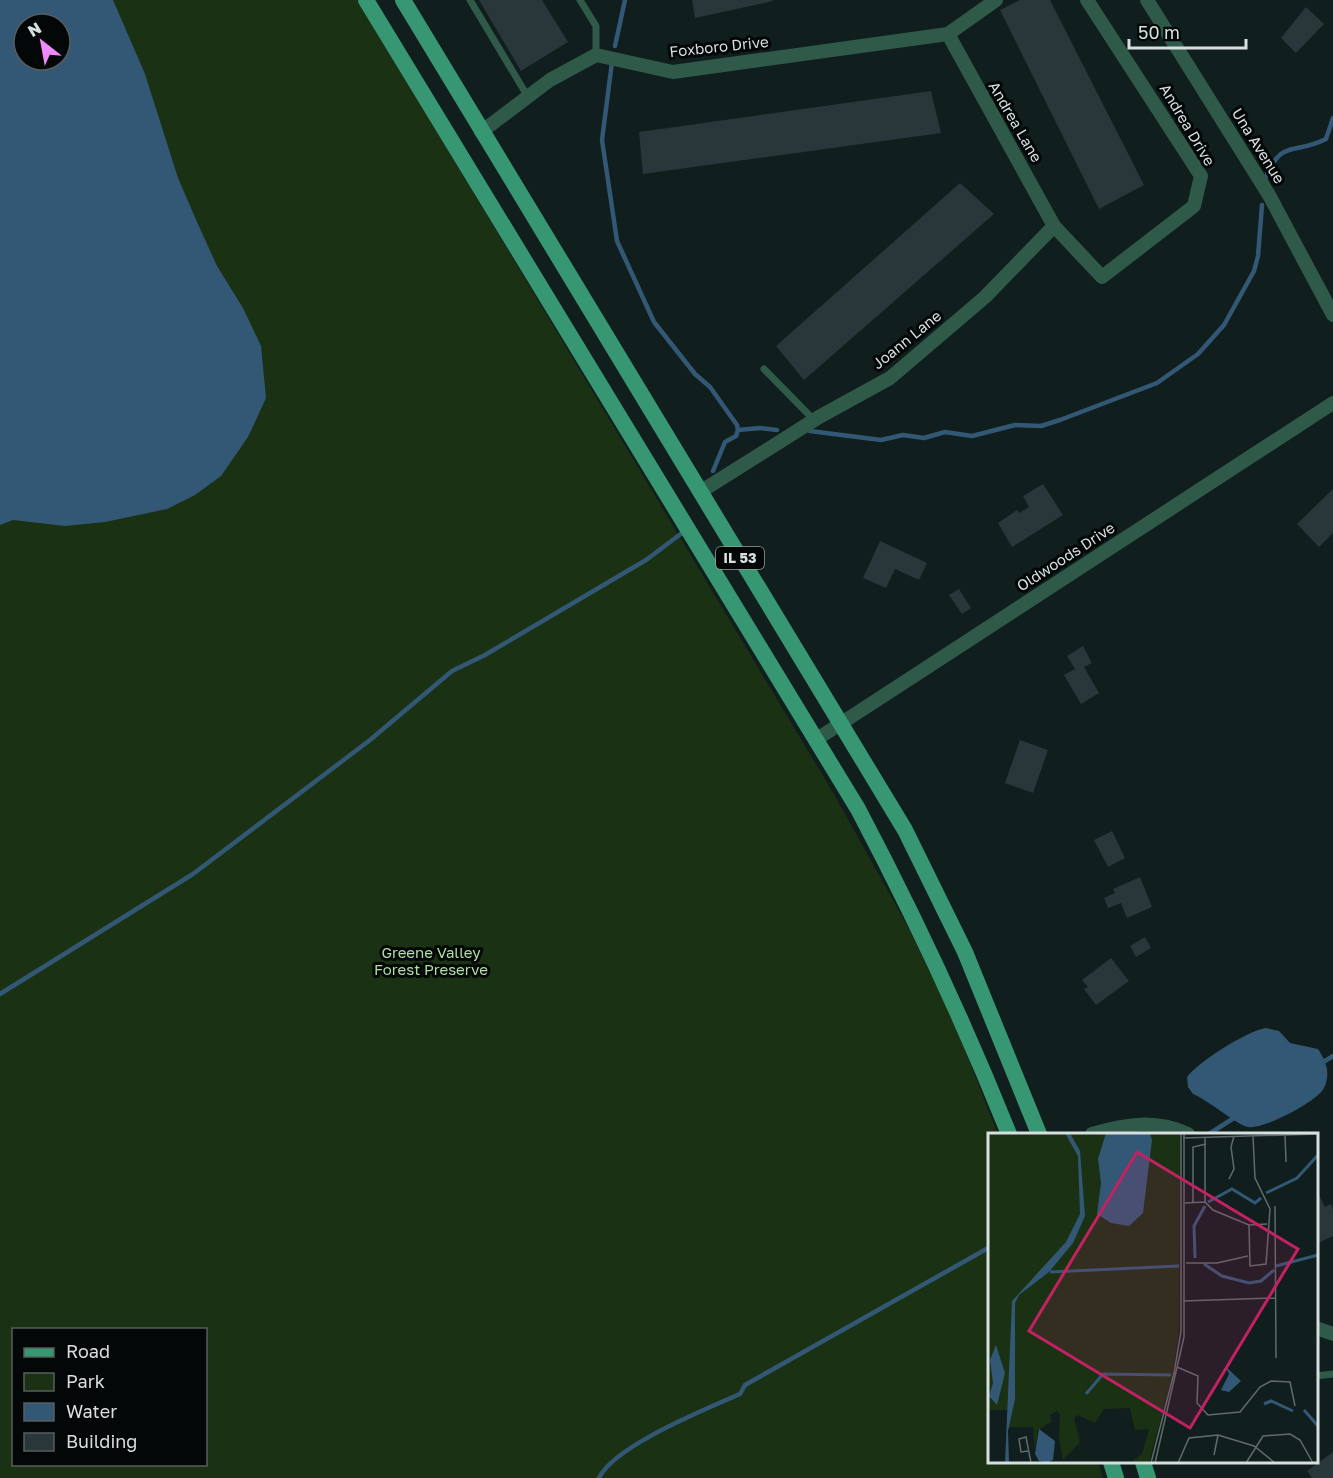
<svg xmlns="http://www.w3.org/2000/svg" width="1333" height="1478" font-family="'Golos Text',sans-serif">
  <rect width="100%" height="100%" fill="#111e1e"/>
  <path fill="#1b3114" fill-rule="evenodd" d="M 0,0 L 358,0 L 835,796 L 909,929 L 951,1015 L 998,1134 L 990,1134 L 990,1462 L 1098,1462 L 1103,1478 L 0,1478 ZM 24,24 L 60,24 L 60,60 L 24,60 ZM 14,1330 L 206,1330 L 206,1464 L 14,1464 Z"/>
  <g fill="#335875" fill-rule="evenodd">
    <path d="M 0,0 L 113,0 L 145,74 L 178,178 L 197,222 L 217,266 L 243,308 L 261,346 L 266,398 L 248,437 L 221,476 L 195,495 L 167,509 L 105,522 L 65,526 L 13,520 L 0,525 ZM 24,24 L 60,24 L 60,60 L 24,60 Z"/>
    <path d="M 1266,1028 L 1279,1031 L 1290,1043 L 1318,1049 C 1326,1061 1331,1073 1324,1088 C 1318,1101 1263,1130 1248,1127 C 1235,1124 1210,1101 1193,1094 L 1188,1087 L 1187,1077 C 1198,1062 1247,1031 1266,1028 Z"/>
  </g>
  <g fill="none" stroke-linecap="round" stroke-linejoin="round">
    <g stroke="#335875" stroke-width="4.5">
      <polyline points="615,46 625,0"/>
      <polyline points="612,62 602,140 617,241 654,322 695,374 710,387 737,425 738,430"/>
      <path d="M 1264,182 C 1281,137 1292,156 1326,139 L 1333,118"/>
      <polyline points="738,430 760,428 777,430"/>
      <polyline points="810,431 881,440 903,435 924,438 945,432 972,436 1015,425 1041,426 1060,420 1157,383 1198,354 1224,325 1254,271 1258,256 1262,205"/>
      <polyline points="713,471 725,442 736,436 738,430"/>
      <polyline points="0,994 193,874 370,740 452,671 485,655 646,560 682,533"/>
      <polyline points="1320,1064 1333,1056"/>
      <polyline points="1209,1134 1237,1116"/>
      <path d="M 599,1478 C 614,1446 706,1409 740,1394 L 745,1385 L 990,1247"/>
    </g>
  </g>
  <g fill="#29363a">
    <polygon points="479,0 542,0 568,42 521,71"/>
    <polygon points="692,0 773,0 773,1 695,18"/>
    <polygon points="1020,0 1050,0 1144,185 1099,209 1000,10"/>
    <polygon points="1306,7 1324,24 1296,53 1281,38"/>
    <polygon points="931,91 941,133 643,174 639,132"/>
    <polygon points="960,183 994,214 804,380 776,346"/>
    <polygon points="1043,484 1063,515 1012,547 998,523 1017,510 1019,513 1029,507 1023,496"/>
    <polygon points="1333,489 1333,533 1319,547 1297,524"/>
    <polygon points="880,541 927,563 919,580 895,569 886,588 863,578"/>
    <polygon points="959,589 971,608 962,614 949,595"/>
    <polygon points="1083,646 1092,663 1084,667 1099,693 1081,704 1064,675 1075,669 1067,656"/>
    <polygon points="1020,740 1048,750 1033,793 1005,783"/>
    <polygon points="1112,831 1125,858 1108,867 1094,840"/>
    <polygon points="1140,877 1152,907 1127,918 1121,903 1108,908 1104,898 1115,893 1113,889"/>
    <polygon points="1145,937 1151,948 1136,957 1130,946"/>
    <polygon points="1111,958 1129,981 1096,1005 1084,989 1088,987 1082,980"/>
    <polygon points="1319,1195 1325,1207 1331,1204 1333,1209 1333,1236 1316,1244 1316,1197"/>
    <polygon points="1333,1452 1333,1478 1312,1478 1307,1471"/>
  </g>
  <g fill="none" stroke-linecap="round" stroke-linejoin="round">
    <g stroke="#2f5948" stroke-width="7">
      <polyline points="470,0 528,97"/>
      <polyline points="580,0 596,26 596,55"/>
      <polyline points="764,369 814,420"/>
      <polyline points="1316,1376 1333,1374"/>
    </g>
    <g stroke="#2f5948" stroke-width="14">
      <polyline points="1147,0 1269,195 1333,315"/>
      <polyline points="948,34 1054,226 1102,277 1194,206 1201,176 1087,0"/>
      <polyline points="481,132 550,80 596,55 673,72 948,34 996,0"/>
      <polyline points="700,492 819,417 890,378 985,297 1054,226"/>
      <polyline points="817,739 1333,403"/>
      <path d="M 1092,1134 C 1125,1124 1156,1119 1188,1134"/>
      <polyline points="1316,1328 1333,1334"/>
    </g>
    <g stroke="#379773" stroke-width="16">
      <path d="M 366,0 L 858,809 C 915,917 964,1022 1009,1134"/>
      <polyline points="403,0 905,830 965,952 1039,1134"/>
      <polyline points="1111,1462 1116,1478"/>
      <polyline points="1143,1462 1148,1478"/>
    </g>
  </g>
  <g text-anchor="middle" stroke-width="6" stroke-linejoin="round" paint-order="stroke">
    <rect fill="#030707" stroke="#979e9e" stroke-width="1.5" x="716" y="547" width="48" height="22" rx="4.5"/>
    <g font-size="14" font-weight="bold" fill="#d7dfdf">
      <text x="740" y="563">IL 53</text>
    </g>
    <g font-size="15" fill="#d7dfdf" stroke="#030707">
      <text transform="translate(719 47) rotate(-6)" y="5">Foxboro Drive</text>
      <text transform="translate(1015 122) rotate(60)" y="5">Andrea Lane</text>
      <text transform="translate(1187 125) rotate(59)" y="5">Andrea Drive</text>
      <text transform="translate(1258 146) rotate(58)" y="5">Una Avenue</text>
      <text transform="translate(907 340) rotate(-39)" y="5">Joann Lane</text>
      <text transform="translate(1066 557) rotate(-33)" y="5">Oldwoods Drive</text>
    </g>
    <g font-size="15" fill="#b0dea2" stroke="#030707">
      <text x="431" y="958">Greene Valley<tspan x="431" dy="17">Forest Preserve</tspan></text>
    </g>
  </g>
  <g transform="translate(988 1133)">
    <rect width="330" height="330" fill="#111e1e"/>
    <path d="M 0,0 L 192,0 L 191,198 L 185,240 L 161,330 L 143,329 L 154,321 L 161,296 L 147,297 L 142,275 L 116,276 L 107,290 L 90,282 L 86,285 L 92,309 L 75,327 L 71,305 L 72,281 L 69,278 L 62,282 L 63,289 L 50,297 L 47,318 L 45,294 L 20,294 L 24,277 L 0,277 Z" fill="#1b3114"/>
    <path d="M 77,0 L 83,2 L 92,18 L 97,83 L 85,110 L 61,139 L 31,162 L 27,170 L 27,266 L 20,298 L 21,330 L 17,330 L 24,168 L 78,109 L 92,81 L 90,23 ZM 118,0 L 162,0 L 164,7 L 155,80 L 141,93 L 123,90 L 109,81 L 113,50 L 110,26 ZM 8,212 L 17,240 L 9,272 L 1,263 L 5,250 L 2,227 ZM 238,234 L 253,248 L 241,259 L 233,257 L 241,241 ZM 51,296 L 67,308 L 65,327 L 59,330 L 51,328 L 47,321 Z" fill="#335875"/>
    <path fill="none" stroke="#335875" stroke-width="3" d="M 278,60 L 309,45 L 330,22M 220,69 L 244,56 L 267,70 L 273,65M 207,125 L 206,93 L 217,73M 216,131 L 234,143 L 261,150 L 273,148 L 286,137M 288,133 L 330,122M 62,139 L 191,133M 98,261 L 115,241 L 183,242M 276,271 L 283,268 L 305,278M 316,277 L 330,293"/>
    <path fill="none" stroke="#606b6b" stroke-width="1.5" d="M 297,2 L 298,29M 195,5 L 330,1M 241,46 L 246,36 L 243,14 L 246,3M 205,69 L 205,14 L 218,11M 217,69 L 217,4M 197,70 L 217,69 L 225,77 L 261,92 L 279,91M 287,73 L 288,225M 261,92 L 262,133 L 278,131 L 282,76 L 267,45 L 265,3M 198,130 L 229,130 L 260,123M 195,168 L 287,165M 189,234 L 210,243 L 209,270 L 220,282 L 252,279 L 272,254 L 283,248 L 302,249 L 307,273M 40,318 L 33,319 L 31,306 L 38,304 L 43,330M 226,322 L 230,302M 163,330 L 186,240 L 193,198 L 193,0M 167,330 L 196,204 L 196,0M 190,330 L 201,305 L 230,302 L 266,313 L 287,330M 258,330 L 275,303 L 302,301 L 312,307 L 325,330"/>
    <path fill="#c32262" fill-opacity="0.15" stroke="#c32262" stroke-width="3" d="M 149,19 L 310,116 L 202,295 L 41,198 Z"/>
    <rect width="330" height="330" fill="none" stroke="#d7dfdf" stroke-width="3"/>
  </g>
  <rect x="12" y="1328" width="195" height="138" fill="#030707" stroke="#585d5d" stroke-width="1.5"/>
  <rect x="24" y="1348" width="30" height="9" fill="#379773" stroke="#585d5d" stroke-width="1.5"/>
  <text x="66" y="1358" font-size="18" fill="#d7dfdf">Road</text>
  <rect x="24" y="1373" width="30" height="18" fill="#1b3114" stroke="#585d5d" stroke-width="1.5"/>
  <text x="66" y="1388" font-size="18" fill="#d7dfdf">Park</text>
  <rect x="24" y="1403" width="30" height="18" fill="#335875" stroke="#585d5d" stroke-width="1.5"/>
  <text x="66" y="1418" font-size="18" fill="#d7dfdf">Water</text>
  <rect x="24" y="1433" width="30" height="18" fill="#29363a" stroke="#585d5d" stroke-width="1.5"/>
  <text x="66" y="1448" font-size="18" fill="#d7dfdf">Building</text>
  <g transform="translate(42 42) rotate(329)"><circle r="28" fill="#030707" stroke="#585d5d" stroke-width="1.5"/>
  <path d="M0-4.5L10 22L0 15L-10 22Z" fill="#ee8bf8"/>
  <text y="-9" font-size="16" font-weight="bold" text-anchor="middle" fill="#d7dfdf">N</text>
  </g>
  <path d="M1129 39v9h117v-9" fill="none" stroke="#d7dfdf" stroke-width="3"/>
  <text x="1138" y="39" font-size="18" fill="#d7dfdf" stroke="#030707" stroke-width="4.5" paint-order="stroke">50 m</text>
</svg>
